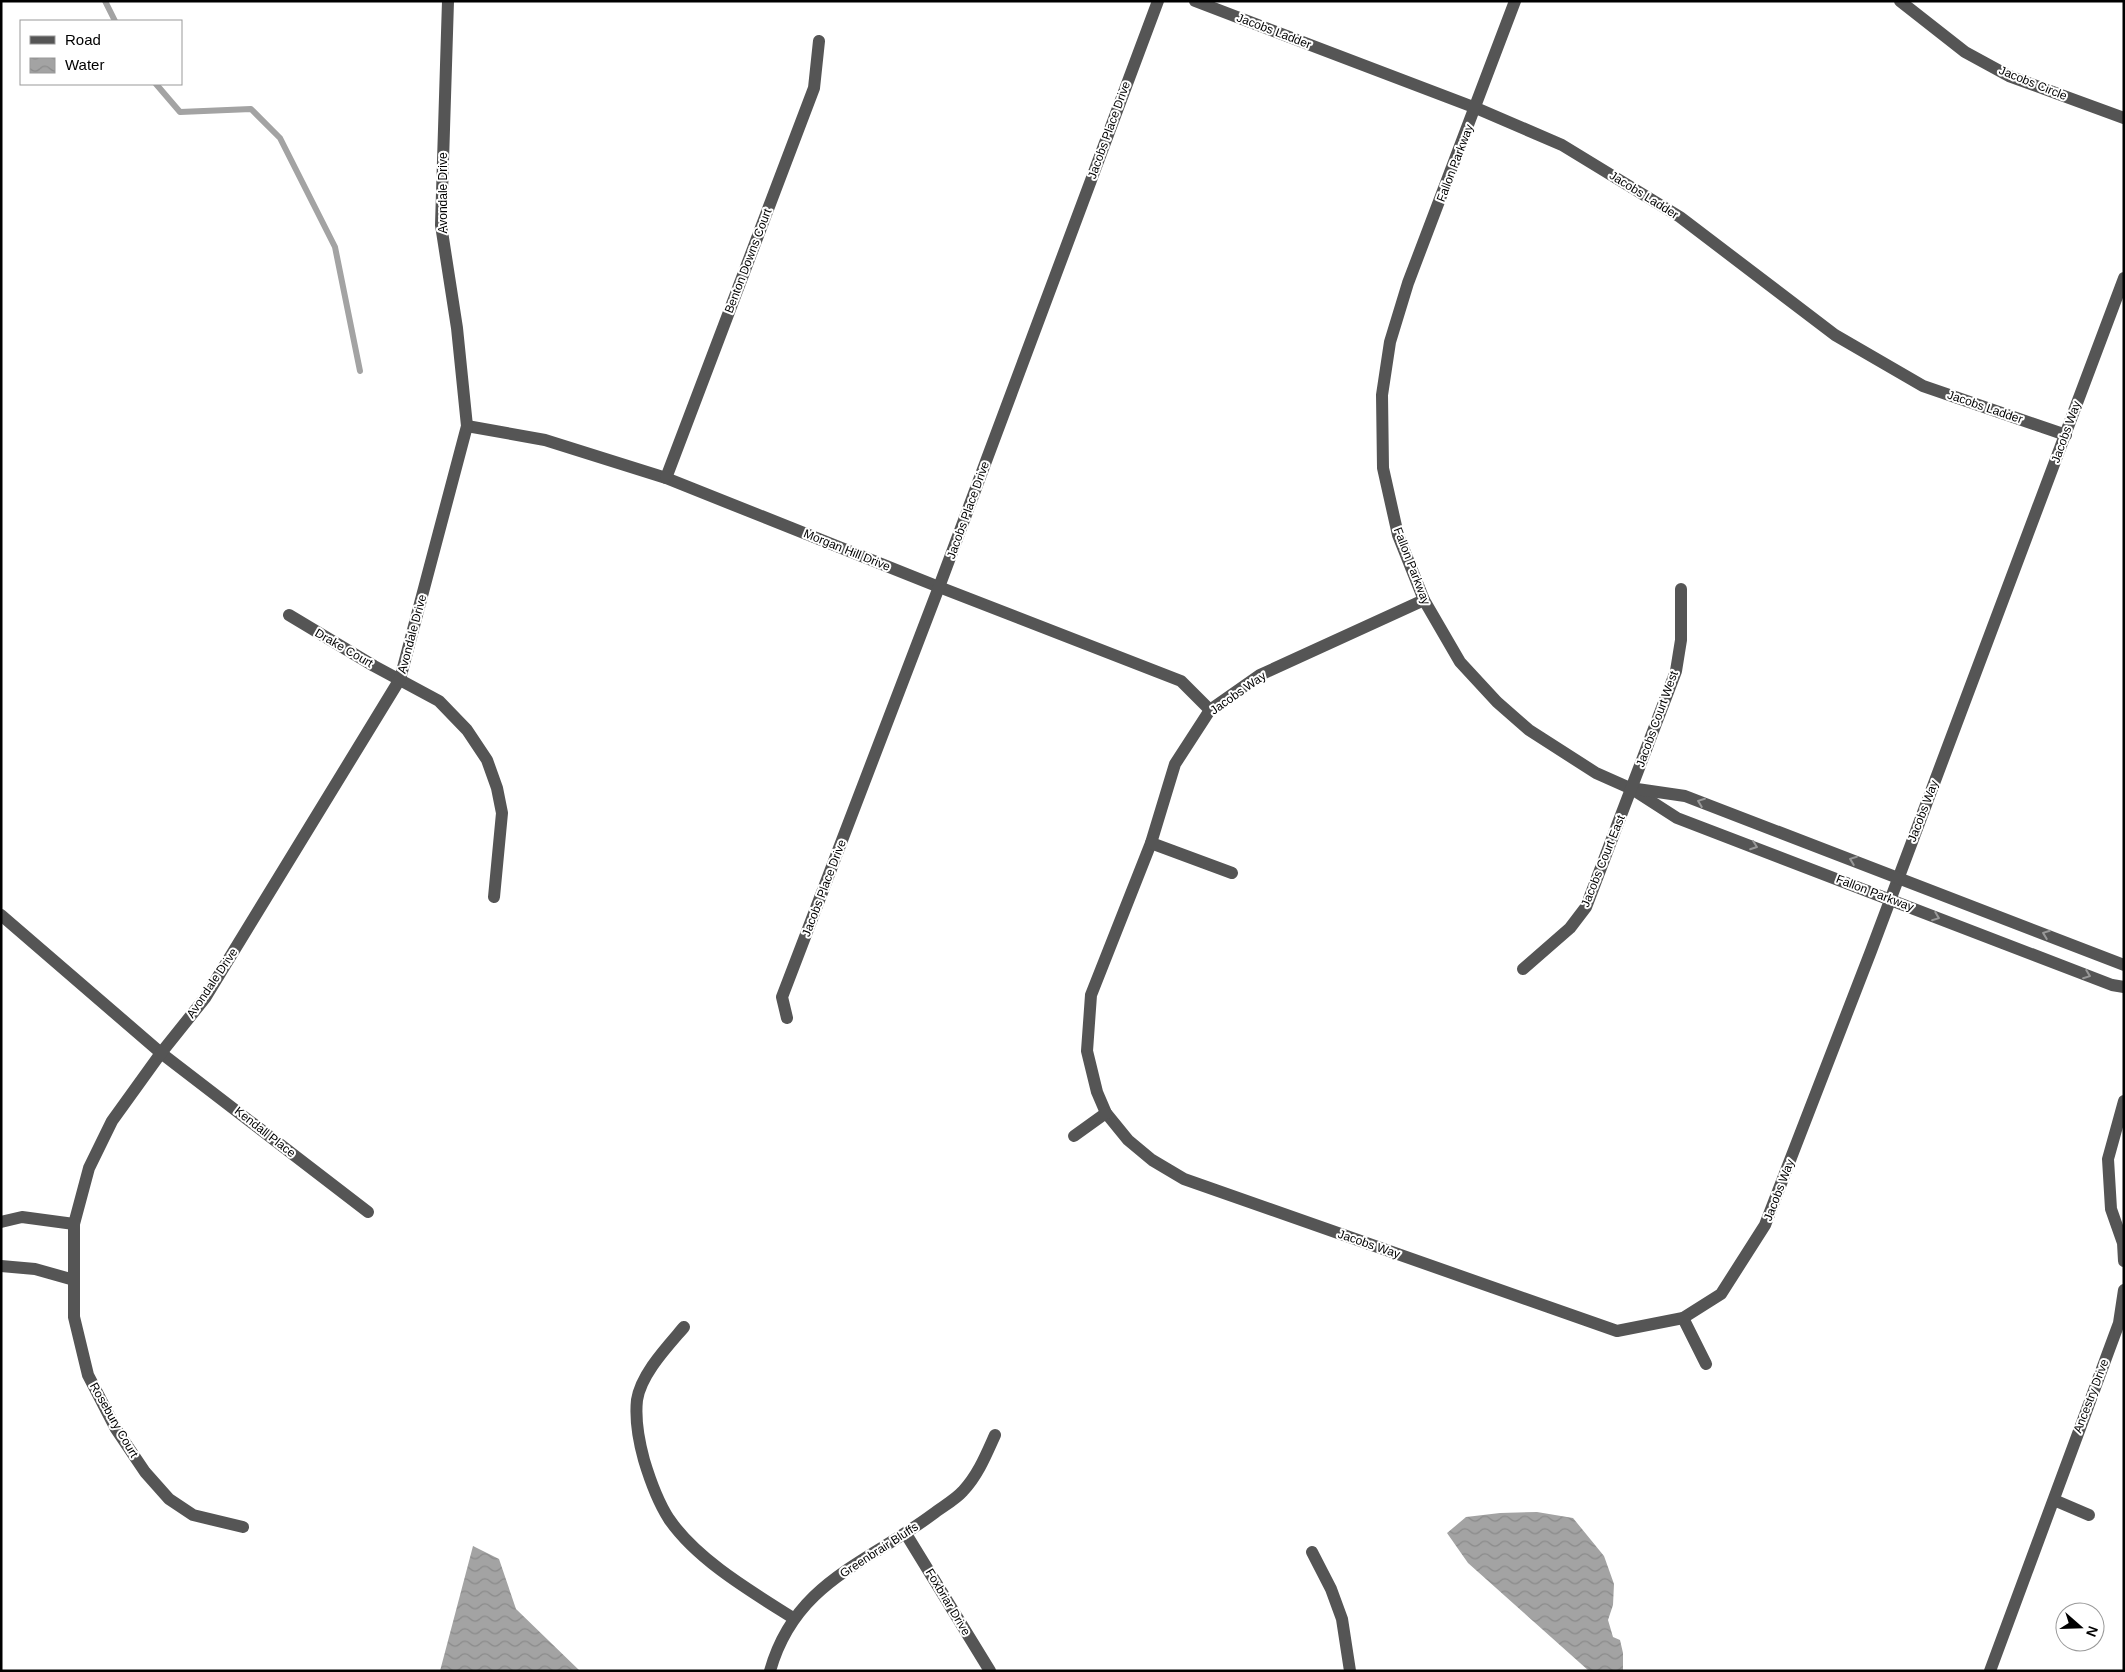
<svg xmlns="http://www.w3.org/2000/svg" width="2125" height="1672" font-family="Arial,sans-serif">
  <defs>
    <pattern id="water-waves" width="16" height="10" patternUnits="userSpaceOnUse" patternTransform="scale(1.25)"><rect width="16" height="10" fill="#a3a3a3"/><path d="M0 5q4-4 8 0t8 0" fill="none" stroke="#8b8b8b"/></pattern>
  </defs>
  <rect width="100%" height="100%" fill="#fff"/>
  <g fill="url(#water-waves)">
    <polygon points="1537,1512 1573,1518 1604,1556 1614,1584 1613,1605 1608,1620 1613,1637 1620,1640 1623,1653 1623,1671 1589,1671 1468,1563 1447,1533 1466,1517 1500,1513"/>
    <polygon points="473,1546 499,1559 516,1609 580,1671 440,1671"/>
  </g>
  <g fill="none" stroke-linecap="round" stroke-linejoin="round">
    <g stroke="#a3a3a3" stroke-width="6">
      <polyline points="105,1 115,21"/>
      <polyline points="156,84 180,112 251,109 280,138 335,247 360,371"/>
    </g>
    <g stroke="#555" stroke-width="12">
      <polyline points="1195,1 1476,108 1562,145 1680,217 1835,335 1923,386 2066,435"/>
      <polyline points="1515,1 1408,283 1390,342 1382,395 1383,468 1398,535 1424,600 1460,662 1497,702 1529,730 1596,773 1632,789 1677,818 2112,985 2124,987"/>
      <polyline points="1900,1 1965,52 2009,76 2124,118"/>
      <polyline points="467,426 545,440 666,478 939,587 1181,681 1210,710"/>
      <polyline points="666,478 814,88 819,41"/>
      <polyline points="1424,600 1260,675 1210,710 1175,764 1151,843 1091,995 1087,1051 1097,1092 1106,1113 1128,1140 1152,1160 1184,1179 1617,1331 1683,1318 1721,1294 1765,1225 1871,951 2124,278"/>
      <polyline points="289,615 374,666 439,701 467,730 487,760 497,788 502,813 494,897"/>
      <polyline points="1637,789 1685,796 2124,965"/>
      <polyline points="1151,843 1232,873"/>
      <polyline points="1,915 161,1053 368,1212"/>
      <polyline points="1523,969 1570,928 1586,907 1676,671 1681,640 1681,589"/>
      <polyline points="787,1018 782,997 939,587 1158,1"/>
      <polyline points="2124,1101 2108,1159 2111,1209 2123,1243 2124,1261"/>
      <polyline points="1074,1136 1106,1113"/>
      <polyline points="1,1222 22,1217 74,1224"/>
      <polyline points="1,1266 35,1269 74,1280"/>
      <polyline points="1683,1318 1706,1364"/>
      <path d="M 684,1327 C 667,1347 641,1374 637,1400 C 635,1419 639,1442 644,1460 C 650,1480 658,1502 669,1519 C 697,1560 752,1592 793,1618"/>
      <polyline points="2054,1500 2089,1515"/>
      <polyline points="243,1527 193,1515 169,1499 145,1472 116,1429 88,1375 74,1317 74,1224 89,1168 112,1121 161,1053 205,998 400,679 467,426 457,328 441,225 448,1"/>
      <polyline points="906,1534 990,1671"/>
      <polyline points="1312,1552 1331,1589 1342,1619 1350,1671"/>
      <path d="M 770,1671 C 795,1582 866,1564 933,1514 C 942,1507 955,1500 963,1491 C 978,1475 986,1455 995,1435"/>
      <polyline points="1990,1671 2119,1323 2124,1290"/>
    </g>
  </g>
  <defs><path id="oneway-chevron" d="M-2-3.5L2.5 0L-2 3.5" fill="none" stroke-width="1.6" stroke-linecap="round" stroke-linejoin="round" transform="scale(1.25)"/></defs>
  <g stroke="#999">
    <use href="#oneway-chevron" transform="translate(1701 802) rotate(-159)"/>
    <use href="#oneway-chevron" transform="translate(1754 846) rotate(20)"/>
    <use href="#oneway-chevron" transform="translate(1853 860) rotate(-159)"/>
    <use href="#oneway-chevron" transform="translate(1936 917) rotate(21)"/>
    <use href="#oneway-chevron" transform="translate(2046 934) rotate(-159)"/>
    <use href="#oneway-chevron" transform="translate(2087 975) rotate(21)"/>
  </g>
  <g text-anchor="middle" stroke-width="4" stroke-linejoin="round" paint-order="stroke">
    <g font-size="12" fill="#000" stroke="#fff">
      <text transform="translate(1274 31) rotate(21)" y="4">Jacobs Ladder</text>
      <text transform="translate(2033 83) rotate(22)" y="4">Jacobs Circle</text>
      <text transform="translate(1109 130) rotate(-70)" y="4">Jacobs Place Drive</text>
      <text transform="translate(1455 163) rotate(-69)" y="4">Fallon Parkway</text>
      <text transform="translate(443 193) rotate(-90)" y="4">Avondale Drive</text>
      <text transform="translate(1644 195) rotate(32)" y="4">Jacobs Ladder</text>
      <text transform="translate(748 261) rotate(-69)" y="4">Benton Downs Court</text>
      <text transform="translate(1985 407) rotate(19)" y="4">Jacobs Ladder</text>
      <text transform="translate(2066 432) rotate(-70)" y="4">Jacobs Way</text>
      <text transform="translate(968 510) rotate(-70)" y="4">Jacobs Place Drive</text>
      <text transform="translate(847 550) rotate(22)" y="4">Morgan Hill Drive</text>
      <text transform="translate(1412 566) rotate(69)" y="4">Fallon Parkway</text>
      <text transform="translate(412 634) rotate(-75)" y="4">Avondale Drive</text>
      <text transform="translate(344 648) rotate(30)" y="4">Drake Court</text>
      <text transform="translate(1238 693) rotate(-35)" y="4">Jacobs Way</text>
      <text transform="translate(1657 719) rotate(-70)" y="4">Jacobs Court West</text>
      <text transform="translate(1923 811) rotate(-69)" y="4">Jacobs Way</text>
      <text transform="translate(1603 861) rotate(-68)" y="4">Jacobs Court East</text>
      <text transform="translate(824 888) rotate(-69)" y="4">Jacobs Place Drive</text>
      <text transform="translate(1875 893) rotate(21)" y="4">Fallon Parkway</text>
      <text transform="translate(212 983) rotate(-56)" y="4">Avondale Drive</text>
      <text transform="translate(265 1132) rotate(38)" y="4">Kendall Place</text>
      <text transform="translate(1779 1190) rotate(-69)" y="4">Jacobs Way</text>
      <text transform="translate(1369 1244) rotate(19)" y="4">Jacobs Way</text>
      <text transform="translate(2091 1396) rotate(-69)" y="4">Ancestry Drive</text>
      <text transform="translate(114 1420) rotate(60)" y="4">Rosebury Court</text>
      <text transform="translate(879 1550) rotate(-33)" y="4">Greenbrair Bluffs</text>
      <text transform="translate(948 1602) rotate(59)" y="4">Foxbriar Drive</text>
    </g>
  </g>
  <rect width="2125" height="1672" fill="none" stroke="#000000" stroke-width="5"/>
  <rect x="20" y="20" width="162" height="65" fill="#ffffff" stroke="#999999"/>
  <rect x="30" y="36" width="25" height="8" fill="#555555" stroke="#999999"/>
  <text x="65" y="45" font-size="15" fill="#000000">Road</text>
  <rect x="30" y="58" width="25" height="15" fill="url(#water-waves)" stroke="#999999"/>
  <text x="65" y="70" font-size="15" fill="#000000">Water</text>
  <g transform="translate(2080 1627) rotate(110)"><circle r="24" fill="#ffffff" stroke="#999999"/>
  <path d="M0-4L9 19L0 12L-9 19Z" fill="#000000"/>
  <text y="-8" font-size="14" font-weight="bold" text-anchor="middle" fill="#000000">N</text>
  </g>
</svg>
